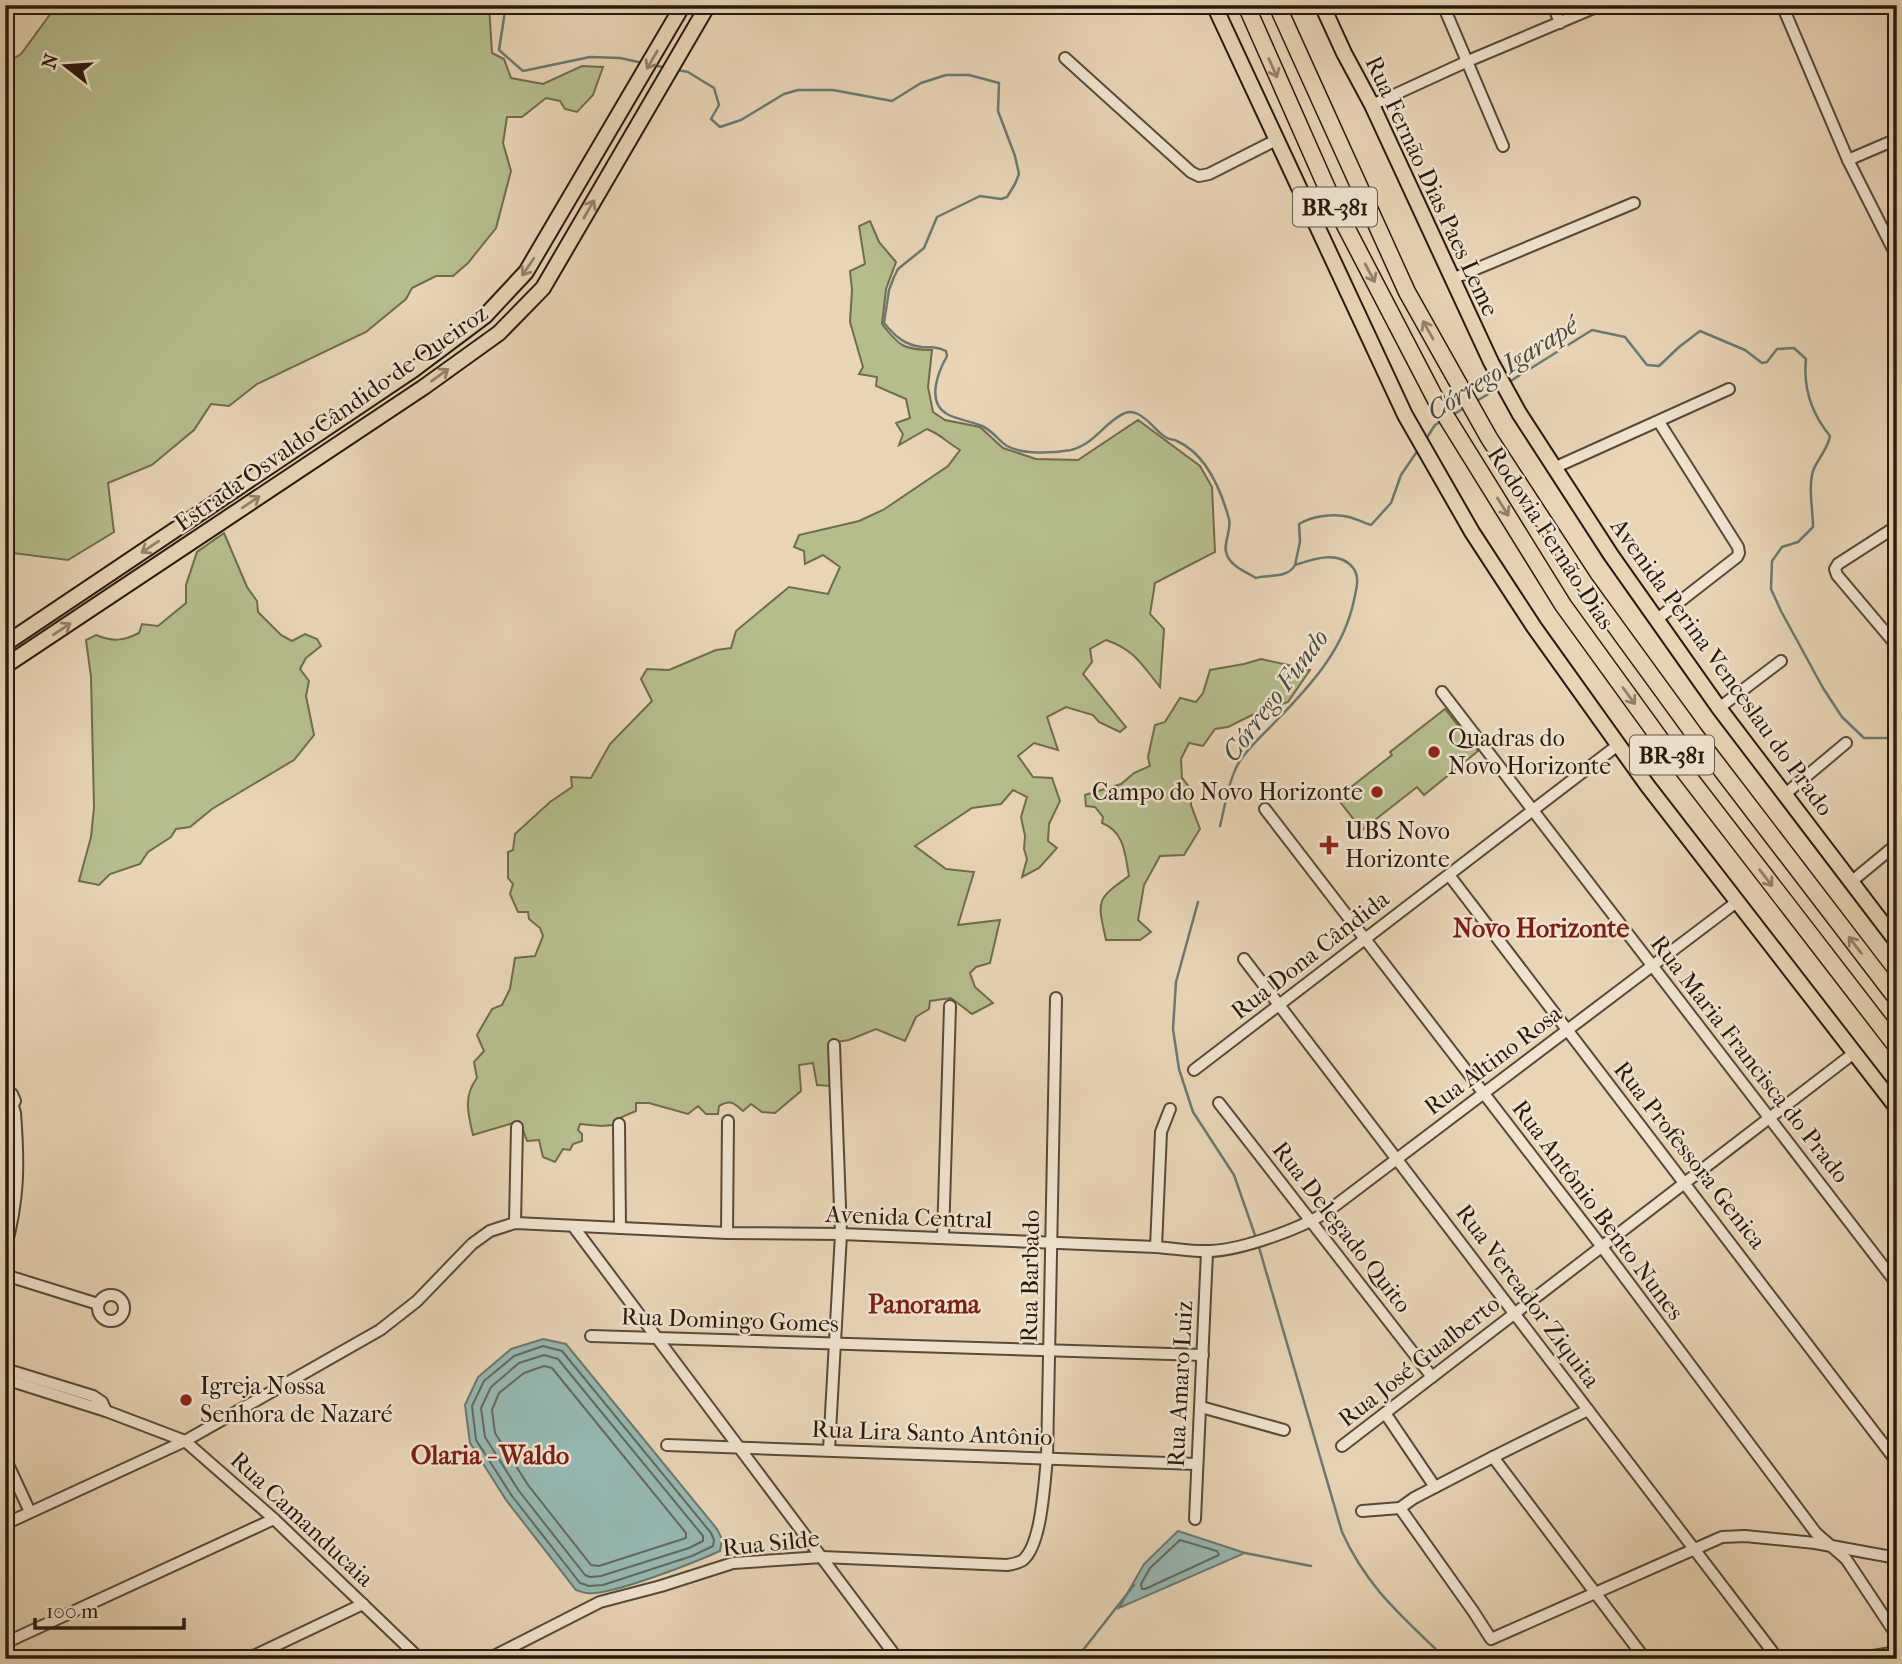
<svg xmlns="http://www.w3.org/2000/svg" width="1902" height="1664" font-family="'IM FELL French Canon',serif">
  <rect width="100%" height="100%" fill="#e8d5b6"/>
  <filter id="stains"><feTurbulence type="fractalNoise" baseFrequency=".00286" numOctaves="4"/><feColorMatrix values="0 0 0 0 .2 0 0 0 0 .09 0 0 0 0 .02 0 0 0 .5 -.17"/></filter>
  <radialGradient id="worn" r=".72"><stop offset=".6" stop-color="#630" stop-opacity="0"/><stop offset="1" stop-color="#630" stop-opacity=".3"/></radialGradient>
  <g fill="#b6bd8d" stroke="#6f6c4d" stroke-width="2">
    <polygon points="57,5 489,5 492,53 504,59 511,78 543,84 582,66 603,67 593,95 577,112 565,109 560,101 546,98 522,117 507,117 503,143 511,171 496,228 468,263 453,276 436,276 412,288 406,299 366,332 257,384 229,406 211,404 194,430 152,465 108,483 114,532 68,560 13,553 5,558 5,64 21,54"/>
    <path d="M 870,221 L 879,242 L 896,262 L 886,289 L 882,324 C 899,346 904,350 932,350 L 928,387 L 933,412 L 945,420 L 980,427 L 1003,448 L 1036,459 L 1078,460 L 1138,420 L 1200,466 L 1212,487 L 1215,552 L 1155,583 L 1150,614 L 1164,629 L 1160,687 C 1141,664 1135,650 1106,640 L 1090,649 L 1092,662 L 1083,674 L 1126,727 L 1120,732 L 1099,722 L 1093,715 L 1066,707 L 1047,717 L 1058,750 L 1034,743 L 1018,756 L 1033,777 L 1052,778 L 1060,801 L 1049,824 L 1048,841 L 1057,848 L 1039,868 L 1022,877 L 1027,859 L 1024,849 L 1025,836 L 1021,817 L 1027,797 L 1013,790 L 1001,804 L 972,808 L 915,846 L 946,869 L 974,872 L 958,925 L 1000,920 L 990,963 L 976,967 L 970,973 L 975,987 L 993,1003 L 972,1014 L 951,998 L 930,1001 L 929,1009 L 916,1017 L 905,1041 L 876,1029 L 849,1040 L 830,1043 L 831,1086 L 817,1085 L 813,1063 L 799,1065 L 801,1091 L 775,1113 L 762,1112 L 751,1104 L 743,1111 C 734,1103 730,1099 719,1106 L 718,1114 L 706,1114 L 698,1106 L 688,1114 L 649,1103 L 636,1103 L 636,1111 L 617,1119 L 613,1125 L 601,1126 L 580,1124 L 578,1130 L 582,1134 L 582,1141 L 573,1144 L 570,1150 L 563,1149 L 555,1162 L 543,1157 L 539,1140 L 527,1141 L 522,1127 L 517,1122 L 473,1135 C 468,1114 463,1096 477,1078 L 474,1062 L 484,1051 L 477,1035 L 492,1009 L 502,1005 L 510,989 L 515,958 L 535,956 L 543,936 L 540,928 L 529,919 L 528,912 L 518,912 L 510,894 L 513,884 L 508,878 L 508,852 L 513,850 L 515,834 L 550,802 L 572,787 L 571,777 L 591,778 L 610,744 L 652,701 L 641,679 L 647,669 L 669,670 L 716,650 L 731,648 L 736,631 L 789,587 L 828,594 L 840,567 L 823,555 L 805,564 L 804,551 L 794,547 L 799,535 L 859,521 L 883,510 L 948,466 L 960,450 C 948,443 940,434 927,429 L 899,445 L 903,434 L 896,423 L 910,418 L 906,399 L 876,386 L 877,377 L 859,374 L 863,367 L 850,322 L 852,290 L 850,271 L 865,264 L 859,226 Z"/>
    <path d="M 224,533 L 247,587 L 257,601 L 258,612 L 281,635 L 292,641 L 305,634 L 317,639 L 321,646 L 306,658 L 300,669 L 309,681 L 306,696 L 314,735 L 294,760 L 212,809 L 190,827 L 176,829 L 171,837 L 148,852 L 140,864 L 110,874 L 99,885 L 79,881 L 91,837 L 94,807 L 91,677 L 86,640 L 96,635 C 113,642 123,641 139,633 L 142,624 L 158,626 L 186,603 L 186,585 L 197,552 Z"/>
    <path d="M 1261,659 L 1310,670 L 1288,702 L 1254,714 L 1228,727 L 1215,729 L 1203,746 L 1189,743 L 1181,759 L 1182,778 L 1191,789 L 1191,805 L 1200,829 L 1184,855 L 1160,856 L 1144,885 L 1138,920 L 1151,932 L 1140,940 L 1106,940 C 1097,899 1096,900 1129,876 C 1125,855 1125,832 1102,823 L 1103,817 L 1095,807 L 1086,806 L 1085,795 L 1121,784 L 1134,773 L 1150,766 L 1148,757 L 1155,725 L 1165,722 L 1180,698 L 1196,702 L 1203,693 L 1210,670 L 1244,664 Z"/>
    <polygon points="1445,709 1478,751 1424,795 1417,787 1362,830 1337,798 1392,755 1390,752"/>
  </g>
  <g fill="#97b8b2" stroke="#6b7970" stroke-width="2">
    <path d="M 543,1339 L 566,1344 L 717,1529 L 722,1539 L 720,1551 C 698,1561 608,1597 587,1593 C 583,1593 580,1591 576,1590 L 506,1500 L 470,1443 L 468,1428 L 465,1405 L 478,1377 L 511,1349 Z"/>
    <polygon points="1178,1531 1245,1553 1119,1608 1144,1564"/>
  </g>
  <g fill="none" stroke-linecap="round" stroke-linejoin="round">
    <g stroke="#606960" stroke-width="2">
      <polygon points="543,1346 562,1351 711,1533 714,1540 713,1546 692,1556 603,1585 589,1586 580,1583 512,1496 476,1440 472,1406 484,1381 514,1356"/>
      <polygon points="544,1355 558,1359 703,1536 703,1541 689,1548 601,1576 590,1577 585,1575 519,1491 485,1437 481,1408 491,1387 519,1363"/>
      <polygon points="544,1366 552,1368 686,1533 686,1538 599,1566 591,1565 528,1485 495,1433 492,1410 499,1393 524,1373"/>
      <polygon points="1180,1540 1217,1551 1219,1555 1145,1589 1142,1589 1141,1584 1150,1568"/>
    </g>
    <g stroke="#6b7970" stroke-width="2.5">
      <polyline points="506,5 499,50 523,71 590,57 620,58 643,63"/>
      <polyline points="653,65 667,68"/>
      <path d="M 677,70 L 688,72 L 714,88 L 719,105 L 711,119 L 720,127 L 741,120 L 784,94 L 798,90 L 833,90 L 892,101 L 921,83 L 946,75 L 969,75 L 999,83 L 998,111 L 1015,156 L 1019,174 L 1015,184 L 1007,197 L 1001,199 L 980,196 L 937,217 L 924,248 L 898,269 L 894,277 L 889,290 L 884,323 C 895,336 904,345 922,347 C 931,347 938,347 946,351 L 947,356 C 938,372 926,402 947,414 C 958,420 971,421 982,426 C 993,431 998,440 1007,446 C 1023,455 1053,453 1071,450 C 1095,444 1105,422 1123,414 C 1128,411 1134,412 1138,414 C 1150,420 1156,432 1167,438 C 1170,440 1174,439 1177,441 C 1206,454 1221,490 1229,519 C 1232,531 1222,544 1227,555 C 1231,566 1246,572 1256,578 C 1270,574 1287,579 1295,565 C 1313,559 1340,549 1354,569 C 1360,579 1356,590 1354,600 C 1344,649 1311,685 1277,720 C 1264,734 1248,747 1238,764 C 1228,783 1225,806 1220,826"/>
      <path d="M 1509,382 L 1592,330 L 1625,337 L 1647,365 L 1659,366 L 1679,347 L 1700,331 L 1745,350 L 1762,363 L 1767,362 L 1777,349 L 1794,348 L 1806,359 C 1803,388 1811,413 1830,436 C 1828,449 1818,458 1813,471 C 1808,488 1813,510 1813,527 L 1798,542 L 1782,547 L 1772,561 L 1771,589 L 1781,611 L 1823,688 L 1842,717 L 1864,738 L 1897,738"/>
      <polyline points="1475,402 1500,387"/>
      <polyline points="1451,416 1466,407"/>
      <polyline points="1426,439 1435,425 1442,421"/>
      <path d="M 1295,565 L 1300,542 L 1299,524 C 1312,516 1334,513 1349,517 C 1357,519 1364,523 1371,525 L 1391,503 L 1401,475 L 1418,450"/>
      <polyline points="1198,902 1176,982 1173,1029 1179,1069 1193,1112 1234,1175 1256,1238"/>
      <path d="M 1258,1244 L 1342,1532 C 1367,1588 1403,1617 1446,1659"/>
      <polyline points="1245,1553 1311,1566"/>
      <polyline points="1076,1659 1134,1585"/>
    </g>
    <defs>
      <g id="minor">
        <polyline points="1443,5 1503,146"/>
        <polyline points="1553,5 1560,23"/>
        <polyline points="1782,5 1848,160 1897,257"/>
        <polyline points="1065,58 1191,172 1199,176 1209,174 1276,140"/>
        <polyline points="1372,105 1468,61 1601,5"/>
        <polyline points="1848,160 1897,139"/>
        <polyline points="1452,279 1634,203"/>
        <polyline points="1556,467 1729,389"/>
        <polyline points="1897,526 1838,564 1835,569 1837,575 1897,646"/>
        <polyline points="1656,620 1737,557 1739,553 1738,547 1659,422"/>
        <polyline points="1442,692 1897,1284"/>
        <polyline points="1719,708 1781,661"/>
        <polyline points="5,751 5,800"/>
        <polyline points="1784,795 1846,743"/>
        <polyline points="1265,809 1602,1247 1816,1533 1846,1559 1897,1636"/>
        <polyline points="1449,875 1897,1462"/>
        <polyline points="1851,882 1897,844"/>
        <polyline points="1244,959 1778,1659"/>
        <polyline points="1194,1070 1618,745"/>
        <polyline points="5,1092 12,1094 15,1101 11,1107 5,1109"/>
        <polyline points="1219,1103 1432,1377"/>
        <polyline points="619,1124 620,1228"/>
        <polyline points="5,1153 7,1191 5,1207"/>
        <polyline points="515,1223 517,1127"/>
        <polyline points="573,1226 894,1654"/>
        <polyline points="727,1233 728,1121"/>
        <polyline points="943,1238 950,1006"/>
        <polyline points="1156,1247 1161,1132 1170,1109"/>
        <path d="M 5,1250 C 19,1199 19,1165 15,1113 L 13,1106"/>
        <polyline points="5,1275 98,1304"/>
        <circle cx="111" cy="1308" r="13"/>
        <polyline points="591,1336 1203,1355"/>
        <polyline points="5,1369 93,1396 102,1402 106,1411"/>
        <polyline points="5,1379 106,1411 185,1441 274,1519 420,1659"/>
        <polyline points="1201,1407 1284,1430"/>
        <polyline points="1385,1413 1435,1487"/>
        <polyline points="667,1445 1196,1464"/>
        <polyline points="1342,1446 1854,1053"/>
        <polyline points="829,1450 841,1234 834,1045"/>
        <polyline points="1493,1457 1645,1659"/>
        <polyline points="5,1458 30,1512"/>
        <polyline points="1400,1508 1473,1611 1491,1639 1722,1537 1745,1536 1815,1543 1897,1558"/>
        <polyline points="1362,1511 1400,1508 1414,1498 1493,1457 1588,1410"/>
        <polyline points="1195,1519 1207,1252"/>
        <path d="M 5,1524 L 185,1441 L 380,1330 L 417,1301 L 472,1244 L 490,1231 L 515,1223 L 727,1233 L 841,1234 L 1156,1247 C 1173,1248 1192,1252 1210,1251 C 1242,1250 1307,1227 1332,1208 L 1738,901"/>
        <polyline points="5,1643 274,1519"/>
        <polyline points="247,1659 363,1604"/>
        <path d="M 488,1659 L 600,1602 L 661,1586 L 733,1563 L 822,1557 L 1007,1565 C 1013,1564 1019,1563 1023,1560 C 1042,1544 1044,1483 1047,1459 L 1056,998"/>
        <polyline points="1856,1659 1897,1652"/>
      </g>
      <g id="major">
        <polyline points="1214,5 1405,415 1472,532 1534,627 1647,785 1897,1108"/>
        <polyline points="1322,5 1344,53 1372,105 1491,362 1519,413 1611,555 1719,708 1897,942"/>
        <polyline points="5,644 413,370 485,316 526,272 683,5"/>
        <polyline points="5,666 424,387 499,333 543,288 708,5"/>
      </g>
      <g id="highway">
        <polyline points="1246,5 1334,204 1437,402 1563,605 1671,754 1897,1047"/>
        <polyline points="1277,5 1407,292 1489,438 1584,583 1694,734 1897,999"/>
      </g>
    </defs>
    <use href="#minor" stroke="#584937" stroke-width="14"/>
    <use href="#major" stroke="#281a0d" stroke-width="18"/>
    <use href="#highway" stroke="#281a0d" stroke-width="19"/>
    <use href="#minor" stroke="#f0e4d0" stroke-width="10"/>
    <use href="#major" stroke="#e8d5b6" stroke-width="14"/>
    <use href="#highway" stroke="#e8d5b6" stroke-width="16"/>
  </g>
  <defs><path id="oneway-shaft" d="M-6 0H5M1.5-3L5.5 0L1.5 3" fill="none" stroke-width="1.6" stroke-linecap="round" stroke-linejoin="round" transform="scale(1.75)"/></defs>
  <g stroke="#92816a">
    <use href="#oneway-shaft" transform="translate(652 60) rotate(120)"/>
    <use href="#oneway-shaft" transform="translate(1273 68) rotate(66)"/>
    <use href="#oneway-shaft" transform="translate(589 209) rotate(-60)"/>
    <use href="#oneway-shaft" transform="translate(528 267) rotate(124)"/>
    <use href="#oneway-shaft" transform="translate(1370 273) rotate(62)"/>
    <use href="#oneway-shaft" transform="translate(1428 330) rotate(-119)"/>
    <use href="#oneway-shaft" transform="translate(440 375) rotate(-36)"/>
    <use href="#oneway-shaft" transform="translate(251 502) rotate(-34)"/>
    <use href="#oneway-shaft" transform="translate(1503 507) rotate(58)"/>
    <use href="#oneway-shaft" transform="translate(150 547) rotate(146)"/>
    <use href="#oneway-shaft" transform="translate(62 629) rotate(-34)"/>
    <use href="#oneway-shaft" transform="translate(1629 696) rotate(54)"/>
    <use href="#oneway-shaft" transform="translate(1766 878) rotate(52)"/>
    <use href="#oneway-shaft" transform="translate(1855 945) rotate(-128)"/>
  </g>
  <g fill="#8f2418" stroke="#f0e4d0" stroke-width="2.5">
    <circle cx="1434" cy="752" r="7"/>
    <circle cx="1377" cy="792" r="7"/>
    <path d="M1325.5 834.5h7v7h7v7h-7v7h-7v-7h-7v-7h7z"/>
    <circle cx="186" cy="1400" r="7"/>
  </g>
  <g text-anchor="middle" stroke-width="5" stroke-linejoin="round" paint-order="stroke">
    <g fill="#f0e4d0" stroke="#645748" stroke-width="2">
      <rect x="1293" y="187.5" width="84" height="39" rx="5"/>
      <rect x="1630" y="735.5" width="84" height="39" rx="5"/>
    </g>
    <g font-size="23" font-weight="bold" fill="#281a0d">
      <text x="1335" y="215">BR-381</text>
      <text x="1672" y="763">BR-381</text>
    </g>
    <g font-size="24" fill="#281a0d" stroke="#f0e4d0">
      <text transform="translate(1432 186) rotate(65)" y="8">Rua Fernão Dias Paes Leme</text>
      <text transform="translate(331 418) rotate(-35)" y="8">Estrada Osvaldo Cândido de Queiroz</text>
      <text transform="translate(1551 538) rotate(57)" y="8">Rodovia Fernão Dias</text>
      <text transform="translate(1722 667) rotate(54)" y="8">Avenida Perina Venceslau do Prado</text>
      <text transform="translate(1310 955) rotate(-38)" y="8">Rua Dona Cândida</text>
      <text transform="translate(1750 1059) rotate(52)" y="8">Rua Maria Francisca do Prado</text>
      <text transform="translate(1493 1060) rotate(-37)" y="8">Rua Altino Rosa</text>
      <text transform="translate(1690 1155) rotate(52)" y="8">Rua Professora Genica</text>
      <text transform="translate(1598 1210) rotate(53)" y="8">Rua Antônio Bento Nunes</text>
      <text transform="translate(909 1217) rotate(2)" y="8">Avenida Central</text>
      <text transform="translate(1342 1227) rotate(52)" y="8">Rua Delegado Quito</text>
      <text transform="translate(1030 1276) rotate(-89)" y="8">Rua Barbado</text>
      <text transform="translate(1528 1296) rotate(53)" y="8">Rua Vereador Ziquita</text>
      <text transform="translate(730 1320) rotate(2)" y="8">Rua Domingo Gomes</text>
      <text transform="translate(1419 1361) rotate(-38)" y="8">Rua José Gualberto</text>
      <text transform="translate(1180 1384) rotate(-87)" y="8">Rua Amaro Luiz</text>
      <text transform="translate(932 1433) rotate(2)" y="8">Rua Lira Santo Antônio</text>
      <text transform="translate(302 1519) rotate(43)" y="8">Rua Camanducaia</text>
      <text transform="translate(771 1543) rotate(-6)" y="8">Rua Silde</text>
    </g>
    <g font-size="24" fill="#281a0d" stroke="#f0e4d0" text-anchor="start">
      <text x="1448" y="746">Quadras do<tspan x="1448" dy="28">Novo Horizonte</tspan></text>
      <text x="1363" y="800" text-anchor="end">Campo do Novo Horizonte</text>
      <text x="1345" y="839">UBS Novo<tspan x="1345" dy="28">Horizonte</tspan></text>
      <text x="200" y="1394">Igreja Nossa<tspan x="200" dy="28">Senhora de Nazaré</tspan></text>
    </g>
    <g font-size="26" font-style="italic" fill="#49493f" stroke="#f0e4d0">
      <text transform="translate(1502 368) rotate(-32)" y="9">Córrego Igarapé</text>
      <text transform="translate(1275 695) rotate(-53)" y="9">Córrego Fundo</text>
    </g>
    <g font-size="26" font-weight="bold" fill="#7a1f14" stroke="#f0e4d0">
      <text x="1541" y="937">Novo Horizonte</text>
      <text x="924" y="1313">Panorama</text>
      <text x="490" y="1464">Olaria - Waldo</text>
    </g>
  </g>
  <rect width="1902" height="1664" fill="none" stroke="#e8d5b6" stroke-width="28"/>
  <rect x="7" y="7" width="1888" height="1650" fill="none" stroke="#281a0d" stroke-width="3.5"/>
  <rect x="14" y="14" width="1874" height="1636" fill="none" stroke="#281a0d" stroke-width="2"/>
  <g transform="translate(66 66) rotate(287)" stroke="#f0e4d0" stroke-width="5" paint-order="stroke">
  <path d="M0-5L12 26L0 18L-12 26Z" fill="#281a0d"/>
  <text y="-10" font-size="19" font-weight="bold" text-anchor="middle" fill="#281a0d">N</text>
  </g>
  <path d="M35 1618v10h149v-10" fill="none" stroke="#281a0d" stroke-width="3.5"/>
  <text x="46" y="1618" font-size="21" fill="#281a0d" stroke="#f0e4d0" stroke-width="5" paint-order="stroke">100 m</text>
  <rect width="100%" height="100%" filter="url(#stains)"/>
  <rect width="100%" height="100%" fill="url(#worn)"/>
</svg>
